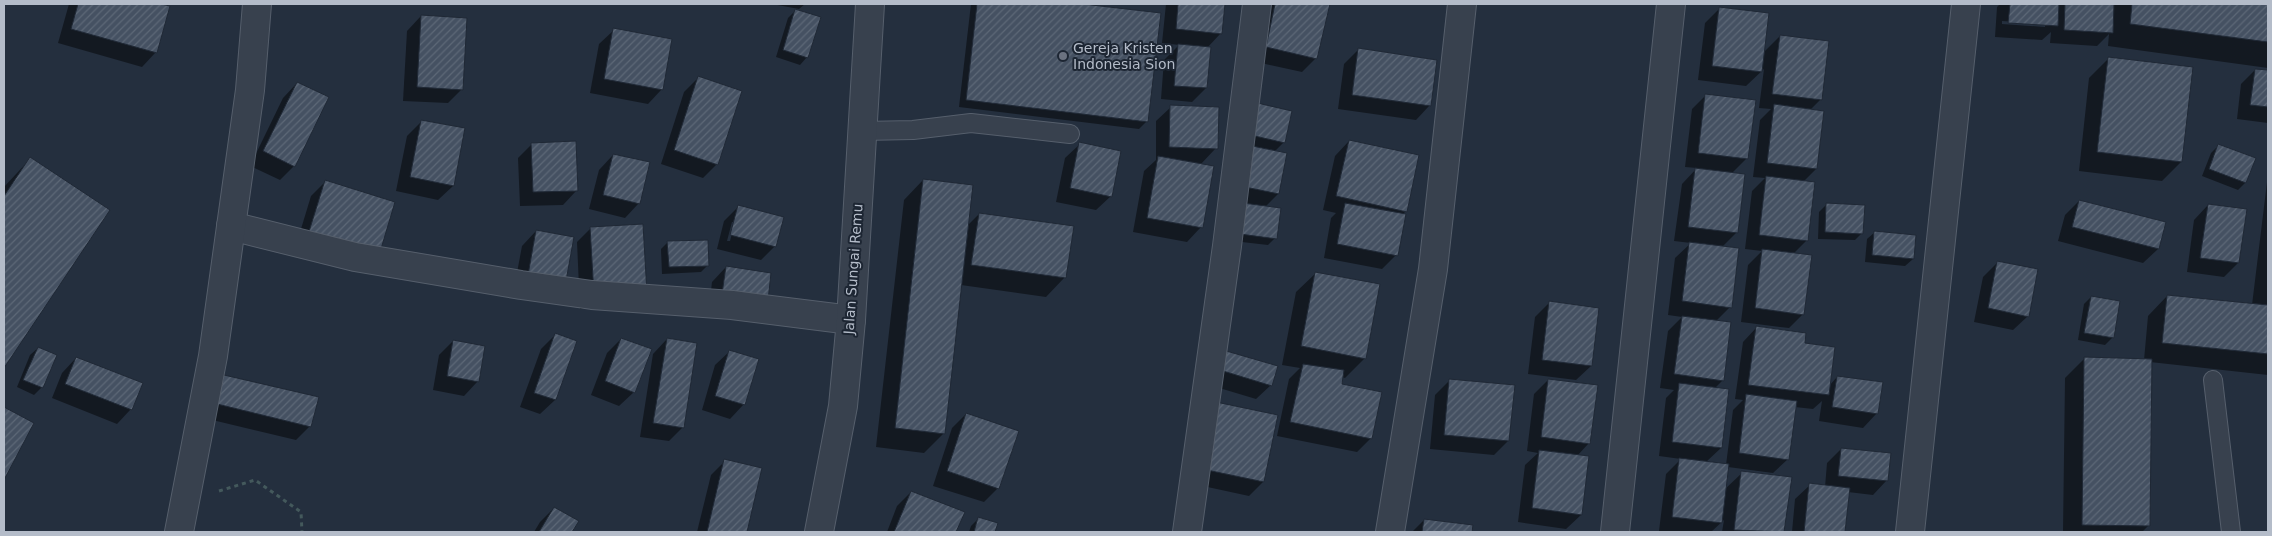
<svg xmlns="http://www.w3.org/2000/svg" width="2272" height="536" font-family="'DejaVu Sans',sans-serif">
  <defs>
    <pattern id="building-hatch" width="6" height="6" patternUnits="userSpaceOnUse" patternTransform="scale(1.25)"><rect width="6" height="6" fill="#455162"/><path d="M-1 1l2-2M0 6l6-6M5 7l2-2" fill="none" stroke="#5d6877"/></pattern>
  </defs>
  <rect width="100%" height="100%" fill="#242f3e"/>
  <g fill="#0007" fill-rule="evenodd">
    <polygon points="69,4 156,4 168,7 156,52 142,67 58,43"/>
    <polygon points="772,4 805,4 799,9"/>
    <polygon points="971,4 1073,4 1160,14 1147,121 1139,129 959,107"/>
    <polygon points="1166,4 1224,4 1221,33 1207,48 1206,88 1192,102 1161,99 1164,60 1179,45 1162,43"/>
    <polygon points="1265,4 1329,4 1316,58 1302,72 1252,61"/>
    <path d="M 2000,4 L 2268,4 L 2268,68 L 2108,46 L 2109,34 L 2097,46 L 2050,43 L 2051,32 L 2042,40 L 1995,37 L 1997,7 ZM 2002,21 L 2045,24 L 2045,27 L 2002,24 Z"/>
    <polygon points="1719,9 1763,53 1780,36 1821,99 1810,110 1816,169 1803,182 1807,240 1793,254 1803,314 1789,328 1741,322 1748,265 1762,251 1745,249 1752,191 1765,178 1753,177 1760,120 1771,109 1759,108 1764,69 1746,86 1698,80 1705,23"/>
    <polygon points="795,11 807,57 800,65 776,57 788,18"/>
    <polygon points="421,16 462,89 448,103 403,101 407,31"/>
    <polygon points="614,30 662,89 648,104 590,93 599,44"/>
    <polygon points="1358,50 1430,105 1416,120 1338,109 1344,64"/>
    <polygon points="2108,59 2181,162 2162,181 2079,171 2089,78"/>
    <polygon points="2255,70 2268,71 2268,123 2237,119 2241,84"/>
    <polygon points="698,78 717,164 703,178 661,164 684,92"/>
    <polygon points="297,83 294,166 280,180 250,166 283,98"/>
    <polygon points="1706,95 1747,158 1731,174 1737,232 1721,248 1730,307 1716,321 1723,380 1715,388 1721,448 1706,462 1726,465 1733,410 1743,400 1735,399 1743,342 1757,327 1803,344 1829,386 1837,377 1877,413 1863,428 1819,421 1822,401 1813,409 1795,407 1788,459 1773,473 1728,467 1725,489 1742,473 1790,479 1783,532 1722,532 1724,520 1711,532 1659,531 1666,474 1681,459 1659,456 1666,398 1674,390 1660,388 1668,331 1682,317 1668,315 1675,258 1691,243 1674,241 1682,184 1697,168 1685,167 1692,109"/>
    <polygon points="1171,107 1216,148 1200,165 1201,227 1187,242 1133,232 1144,171 1156,160 1156,121"/>
    <polygon points="1291,112 1284,142 1274,152 1285,154 1278,194 1265,207 1275,238 1268,245 1233,241 1232,148"/>
    <polygon points="422,121 453,186 438,200 396,191 407,136"/>
    <polygon points="1349,141 1406,211 1402,215 1396,255 1382,269 1324,258 1331,218 1336,213 1323,210 1335,156"/>
    <polygon points="532,144 577,190 563,205 520,206 518,158"/>
    <polygon points="1080,144 1111,196 1096,210 1056,202 1065,158"/>
    <polygon points="2218,146 2245,183 2238,190 2202,176 2211,153"/>
    <polygon points="613,155 639,203 625,218 589,209 599,170"/>
    <polygon points="30,159 108,211 4,365 4,187"/>
    <polygon points="2268,174 2268,375 2150,362 2148,526 2142,532 2063,532 2065,378 2084,359 2144,360 2148,316 2167,296 2252,305"/>
    <polygon points="923,180 967,226 979,214 1065,277 1046,297 961,285 944,433 924,453 876,447 904,200"/>
    <polygon points="325,182 377,259 362,273 294,252 311,196"/>
    <polygon points="2079,201 2164,223 2158,249 2143,263 2058,241 2065,215"/>
    <polygon points="1826,205 1862,233 1855,240 1818,239 1819,212"/>
    <polygon points="2208,205 2238,263 2224,277 2187,272 2194,220"/>
    <path d="M 738,207 L 775,246 L 761,260 L 717,249 L 724,221 ZM 732,222 L 735,222 L 730,241 L 727,241 Z"/>
    <polygon points="591,228 631,306 580,309 577,242"/>
    <polygon points="536,231 572,238 514,289 522,246"/>
    <polygon points="1875,232 1913,259 1905,266 1865,262 1867,239"/>
    <polygon points="668,242 708,265 701,272 662,274 661,249"/>
    <polygon points="1997,263 2028,316 2013,330 1974,322 1983,277"/>
    <polygon points="726,267 770,274 709,308 712,282"/>
    <polygon points="1316,273 1365,358 1345,378 1342,377 1340,385 1371,438 1357,452 1277,436 1289,379 1300,368 1282,365 1296,292"/>
    <polygon points="2091,297 2113,337 2105,345 2078,340 2084,304"/>
    <polygon points="1550,302 1591,366 1576,380 1528,374 1535,317"/>
    <polygon points="555,335 555,400 540,414 520,407 541,349"/>
    <polygon points="621,339 634,392 619,406 591,395 607,353"/>
    <polygon points="667,339 683,427 669,441 640,437 653,354"/>
    <polygon points="453,341 478,381 464,396 433,390 439,355"/>
    <polygon points="38,348 42,387 34,395 17,387 30,355"/>
    <polygon points="730,351 744,404 730,419 702,410 715,365"/>
    <polygon points="76,358 131,409 117,424 52,398 62,373"/>
    <polygon points="1202,363 1271,385 1256,399 1196,381"/>
    <polygon points="225,376 310,426 296,440 204,418 210,390"/>
    <polygon points="1450,380 1508,441 1494,455 1430,449 1435,395"/>
    <polygon points="1548,380 1589,443 1577,456 1581,515 1566,529 1518,522 1525,465 1538,453 1527,451 1534,394"/>
    <polygon points="4,408 33,423 4,477"/>
    <polygon points="966,414 998,488 984,502 933,486 952,428"/>
    <polygon points="1277,416 1263,482 1249,496 1189,483"/>
    <polygon points="1841,449 1887,480 1873,495 1848,492 1843,532 1792,532 1795,499 1810,485 1825,487 1827,463"/>
    <polygon points="725,461 761,469 746,532 697,532 711,475"/>
    <polygon points="911,492 963,512 955,532 887,532 897,506"/>
    <polygon points="554,508 577,521 571,532 534,532 540,522"/>
    <polygon points="978,519 996,524 994,532 969,532 971,526"/>
    <polygon points="1424,520 1472,526 1471,532 1412,532"/>
  </g>
  <g fill="url(#building-hatch)" stroke="#1f2835">
    <polygon points="78,4 161,4 170,6 157,53 71,29"/>
    <polygon points="977,4 1083,4 1161,13 1148,122 966,100"/>
    <polygon points="1178,4 1225,4 1222,34 1176,29"/>
    <polygon points="1275,4 1330,4 1317,59 1266,47"/>
    <polygon points="2010,4 2059,4 2058,26 2008,23"/>
    <polygon points="2065,4 2114,4 2113,33 2064,30"/>
    <polygon points="2132,4 2268,4 2268,42 2130,24"/>
    <polygon points="1719,7 1769,13 1762,72 1712,66"/>
    <polygon points="795,9 821,17 808,58 783,50"/>
    <polygon points="421,15 467,18 463,90 417,87"/>
    <polygon points="613,28 672,39 663,90 604,79"/>
    <polygon points="1780,35 1829,41 1822,100 1772,94"/>
    <polygon points="1178,44 1211,47 1207,88 1174,86"/>
    <polygon points="1358,48 1437,60 1431,106 1352,95"/>
    <polygon points="2108,57 2193,67 2182,162 2097,152"/>
    <polygon points="2255,69 2268,70 2268,107 2250,105"/>
    <polygon points="698,76 742,91 718,165 674,150"/>
    <polygon points="297,82 329,97 295,167 263,151"/>
    <polygon points="1705,94 1756,100 1748,159 1698,153"/>
    <polygon points="1253,102 1292,111 1285,143 1246,134"/>
    <polygon points="1774,104 1824,111 1817,169 1767,163"/>
    <polygon points="1170,105 1219,107 1218,149 1169,147"/>
    <polygon points="421,120 465,128 454,186 410,177"/>
    <polygon points="1349,140 1419,155 1407,212 1336,196"/>
    <polygon points="576,141 578,191 533,192 531,143"/>
    <polygon points="1079,142 1121,151 1112,197 1070,188"/>
    <polygon points="2218,144 2256,158 2246,183 2209,169"/>
    <polygon points="1247,145 1287,153 1279,194 1240,186"/>
    <polygon points="613,154 650,162 640,204 603,195"/>
    <polygon points="1158,156 1214,166 1203,228 1147,218"/>
    <polygon points="30,157 110,210 4,368 4,196"/>
    <polygon points="1695,168 1745,174 1738,233 1688,227"/>
    <polygon points="1766,176 1815,182 1808,241 1759,235"/>
    <polygon points="923,179 973,185 945,434 895,428"/>
    <polygon points="325,180 395,202 378,259 307,238"/>
    <polygon points="2079,200 2166,222 2159,249 2072,227"/>
    <polygon points="1243,203 1281,208 1277,239 1240,234"/>
    <polygon points="1345,203 1406,214 1398,256 1337,244"/>
    <polygon points="1826,203 1865,205 1863,234 1825,232"/>
    <polygon points="2208,204 2247,209 2239,263 2200,258"/>
    <polygon points="738,205 784,217 776,247 730,235"/>
    <polygon points="979,213 1074,226 1066,278 971,265"/>
    <polygon points="643,224 647,293 594,295 590,227"/>
    <polygon points="536,230 574,237 566,281 528,275"/>
    <polygon points="1874,231 1916,235 1914,259 1872,255"/>
    <polygon points="708,240 709,266 669,267 667,241"/>
    <polygon points="1689,242 1739,248 1732,308 1682,301"/>
    <polygon points="1762,249 1812,255 1804,315 1755,308"/>
    <polygon points="1997,261 2038,269 2029,317 1988,308"/>
    <polygon points="726,266 771,273 768,301 722,294"/>
    <polygon points="1315,272 1380,284 1366,359 1301,346"/>
    <polygon points="2167,295 2268,305 2268,354 2162,343"/>
    <polygon points="2091,296 2120,301 2114,338 2084,333"/>
    <polygon points="1549,301 1599,308 1592,366 1542,360"/>
    <polygon points="1682,316 1731,322 1724,381 1674,374"/>
    <polygon points="1756,326 1806,333 1805,343 1835,347 1829,395 1748,385"/>
    <polygon points="555,333 577,341 556,400 534,393"/>
    <polygon points="621,338 652,349 635,393 605,381"/>
    <polygon points="667,338 697,343 684,428 653,423"/>
    <polygon points="453,340 485,346 479,382 447,376"/>
    <polygon points="38,347 57,355 43,388 23,380"/>
    <polygon points="1216,348 1278,366 1272,386 1210,367"/>
    <polygon points="729,350 759,359 745,405 715,396"/>
    <polygon points="76,357 143,383 132,410 65,384"/>
    <polygon points="2084,357 2152,359 2150,526 2082,525"/>
    <polygon points="1303,364 1344,370 1342,384 1382,392 1372,439 1290,422"/>
    <polygon points="224,375 319,397 311,427 217,404"/>
    <polygon points="1837,376 1883,382 1878,414 1832,407"/>
    <polygon points="1449,379 1515,385 1509,441 1444,435"/>
    <polygon points="1548,379 1598,385 1590,444 1541,437"/>
    <polygon points="1679,383 1729,389 1722,448 1672,442"/>
    <polygon points="1746,394 1797,401 1789,460 1739,453"/>
    <polygon points="1216,402 1278,415 1264,482 1202,469"/>
    <polygon points="4,407 34,423 4,480"/>
    <polygon points="966,413 1019,431 999,489 947,471"/>
    <polygon points="1841,448 1891,453 1888,481 1838,476"/>
    <polygon points="1539,450 1589,456 1582,515 1532,508"/>
    <polygon points="1679,458 1729,464 1722,523 1672,517"/>
    <polygon points="724,459 762,468 747,532 707,532"/>
    <polygon points="1741,471 1792,477 1784,532 1734,530"/>
    <polygon points="1809,483 1850,488 1845,532 1804,532"/>
    <polygon points="911,491 965,512 956,532 894,532"/>
    <polygon points="554,507 579,521 572,532 539,532"/>
    <polygon points="978,517 998,523 995,532 974,532"/>
    <polygon points="1424,519 1473,525 1472,532 1422,532"/>
  </g>
  <g fill="none" stroke-linecap="round" stroke-linejoin="round">
    <defs>
      <g id="service">
        <polyline points="862,131 913,130 971,123 1070,134"/>
        <polyline points="2213,380 2231,532"/>
      </g>
      <g id="minor">
        <polyline points="231,226 355,257 521,285 592,295 732,305 851,320"/>
        <polyline points="179,532 213,356 250,90 257,4"/>
        <polyline points="819,532 843,406 851,320 870,4"/>
        <polyline points="1187,532 1227,246 1257,4"/>
        <polyline points="1390,532 1433,269 1462,4"/>
        <polyline points="1615,532 1671,4"/>
        <polyline points="1910,532 1966,4"/>
      </g>
    </defs>
    <use href="#service" stroke="#565f6c" stroke-width="20"/>
    <use href="#minor" stroke="#565f6c" stroke-width="30"/>
    <polyline stroke="#44595c" stroke-width="3" stroke-dasharray="4 4" stroke-linecap="butt" points="219,491 255,480 301,512 302,532"/>
    <use href="#service" stroke="#38414e" stroke-width="18"/>
    <use href="#minor" stroke="#38414e" stroke-width="28"/>
  </g>
  <circle fill="#6b7280" stroke="#1d2633" stroke-width="2" cx="1063" cy="56" r="5"/>
  <g text-anchor="middle" stroke-width="4" stroke-linejoin="round" paint-order="stroke">
    <g font-size="14" fill="#b4bcc9" stroke="#1d2633" text-anchor="start">
      <text x="1073" y="53">Gereja Kristen<tspan x="1073" dy="16">Indonesia Sion</tspan></text>
    </g>
    <g font-size="14" fill="#b4bcc9" stroke="#1d2633">
      <text transform="translate(853 269) rotate(-86)" y="5">Jalan Sungai Remu</text>
    </g>
  </g>
  <rect width="2272" height="536" fill="none" stroke="#b4bcc9" stroke-width="10"/>
</svg>
